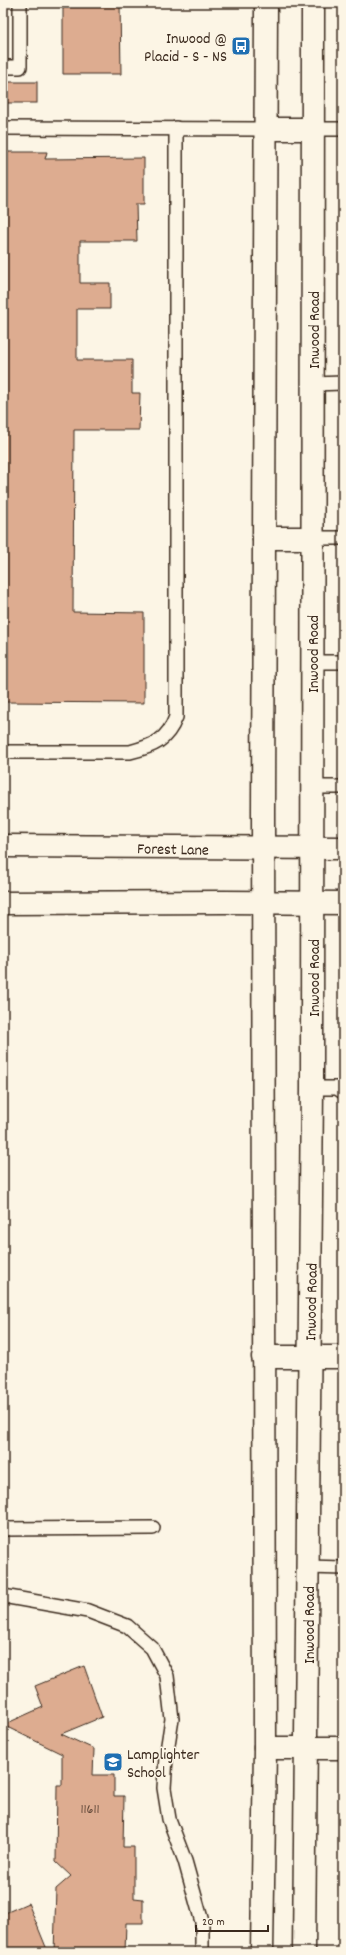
<svg xmlns="http://www.w3.org/2000/svg" width="346" height="1955" font-family="Dekko,sans-serif">
  <rect width="100%" height="100%" fill="#fcf5e5"/>
  <filter id="ink" filterUnits="userSpaceOnUse"><feTurbulence type="fractalNoise" baseFrequency=".025" numOctaves="2"/><feDisplacementMap in="SourceGraphic" scale="8" xChannelSelector="R" yChannelSelector="G"/><feConvolveMatrix kernelMatrix="1 2 1 2 8 2 1 2 1" color-interpolation-filters="sRGB"/></filter>
  <g filter="url(#ink)">
    <g fill="#ddac90" stroke="#3b2a1e">
      <polygon points="63,3 120,3 121,74 63,74"/>
      <rect x="3" y="82" width="34" height="21"/>
      <polygon points="3,152 47,152 45,159 144,158 144,204 136,204 137,241 80,241 80,283 110,283 110,309 77,309 77,360 132,360 132,393 140,393 139,430 74,430 73,612 144,613 144,703 3,702"/>
      <polygon points="84,1666 102,1717 61,1734 94,1749 93,1775 114,1775 114,1796 124,1796 123,1847 134,1847 134,1898 143,1899 143,1923 126,1923 125,1952 54,1952 56,1889 71,1876 56,1862 57,1785 62,1785 62,1754 3,1725 43,1707 35,1686"/>
      <polygon points="28,1903 48,1952 3,1952 3,1914"/>
    </g>
    <g fill="none" stroke-linecap="round" stroke-linejoin="round">
      <defs>
        <g id="lane">
          <polyline points="3,67 20,67 20,3"/>
          <polyline points="3,128 266,129"/>
          <polyline points="313,129 343,129"/>
          <polyline points="313,384 343,383"/>
          <polyline points="312,538 343,538"/>
          <polyline points="312,662 343,662"/>
          <path d="M 3,752 L 130,752 C 153,746 167,741 176,717 L 176,128"/>
          <polyline points="312,787 343,787"/>
          <polyline points="312,1088 337,1088 343,1092"/>
          <polyline points="3,1529 153,1528"/>
          <polyline points="308,1567 343,1568"/>
          <polyline points="3,1596 88,1611 127,1626 152,1648 167,1676 172,1719 166,1757 164,1788 169,1819 185,1861 202,1922 202,1952"/>
        </g>
        <g id="street">
          <polyline points="263,1357 343,1357"/>
          <polyline points="265,1748 343,1748"/>
        </g>
        <g id="secondary">
          <polyline points="266,129 313,129"/>
          <polyline points="264,538 312,538"/>
          <polyline points="3,846 343,848"/>
          <polyline points="3,903 224,902 343,903"/>
          <polyline points="262,1952 265,1748 263,811 266,3"/>
          <polyline points="304,1952 312,1088 313,3"/>
        </g>
      </defs>
      <use href="#lane" stroke="#3b2a1e" stroke-width="16"/>
      <use href="#street" stroke="#3b2a1e" stroke-width="25"/>
      <use href="#secondary" stroke="#3b2a1e" stroke-width="25"/>
      <use href="#lane" stroke="#fcf5e5" stroke-width="13"/>
      <use href="#street" stroke="#fcf5e5" stroke-width="22"/>
      <use href="#secondary" stroke="#fcf5e5" stroke-width="22"/>
    </g>
  </g>
  <defs>
    <symbol id="bus-square" viewBox="-11 -11 22 22"><rect x="-9" y="-9" width="18" height="18" rx="4" fill="#1f6fb2" stroke="#fcf5e5"/><path d="M-5-6H5V4H4V6H2V4H-2V6H-4V4H-5ZM-3.5-4V0h7V-4ZM-3.5 1.2v1.5H-2V1.2ZM2 1.2v1.5H3.5V1.2Z" fill="#fff"/></symbol>
    <symbol id="school-square" viewBox="-11 -11 22 22"><rect x="-9" y="-9" width="18" height="18" rx="4" fill="#1f6fb2" stroke="#fcf5e5"/><path d="M0-5L7-2L0 1L-7-2ZM-4 1L0 2.5L4 1V4Q0 6-4 4Z" fill="#fff"/></symbol>
  </defs>
  <g fill-rule="evenodd">
    <use href="#bus-square" x="230" y="35" width="22" height="22"/>
    <use href="#school-square" x="102" y="1751" width="22" height="22"/>
  </g>
  <g text-anchor="middle" stroke-width="3" stroke-linejoin="round" paint-order="stroke">
    <g font-size="14" fill="#644a3a">
      <text x="90" y="1813">11611</text>
    </g>
    <g font-size="16" fill="#3b2a1e" stroke="#fcf5e5" text-anchor="end">
      <text x="227" y="43">Inwood @<tspan x="227" dy="18">Placid - S - NS</tspan></text>
      <text x="127" y="1759" text-anchor="start">Lamplighter<tspan x="127" dy="18">School</tspan></text>
    </g>
    <g font-size="16" fill="#3b2a1e" stroke="#fcf5e5">
      <text transform="translate(313 330) rotate(-90)" y="6">Inwood Road</text>
      <text transform="translate(312 654) rotate(-90)" y="6">Inwood Road</text>
      <text transform="translate(173 848) rotate(1)" y="6">Forest Lane</text>
      <text transform="translate(313 978) rotate(-90)" y="6">Inwood Road</text>
      <text transform="translate(310 1302) rotate(-89)" y="6">Inwood Road</text>
      <text transform="translate(308 1625) rotate(-90)" y="6">Inwood Road</text>
    </g>
  </g>
  <rect width="346" height="1955" fill="none" stroke="#fcf5e5" stroke-width="16"/>
  <rect x="8" y="8" width="330" height="1939" fill="none" stroke="#3b2a1e" stroke-width="1.5" filter="url(#ink)"/>
  <path d="M196 1925v6h72v-6" fill="none" stroke="#3b2a1e" stroke-width="2"/>
  <text x="202" y="1925" font-size="12" fill="#3b2a1e" stroke="#fcf5e5" stroke-width="3" paint-order="stroke">20 m</text>
</svg>
